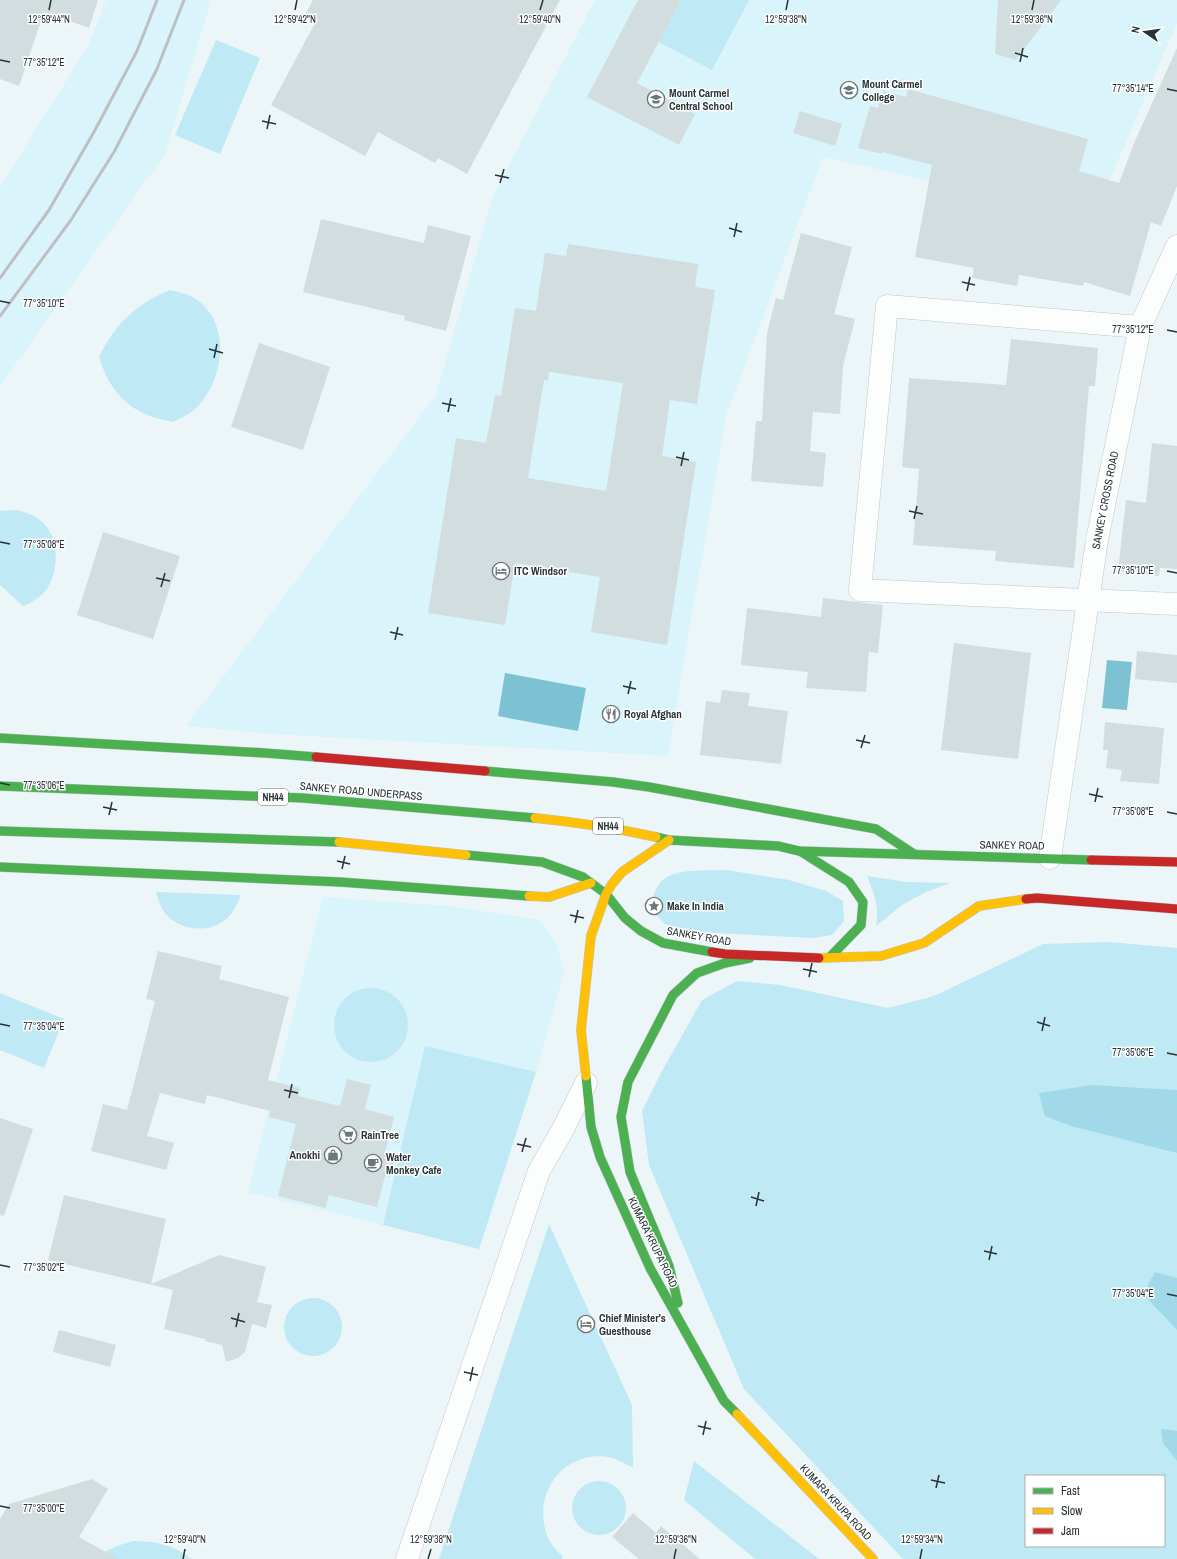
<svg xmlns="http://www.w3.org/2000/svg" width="1177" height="1559" font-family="'Archivo Narrow',sans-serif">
  <rect width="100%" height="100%" fill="#ecf6f8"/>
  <g fill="#d9f4fb">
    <polygon points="106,0 211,0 165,154 0,386 0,187 89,44"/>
    <polygon points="595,0 1177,0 1177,23 1094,217 823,157 726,416 668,756 272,734 186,726 436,395 492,198"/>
    <polygon points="323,897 449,906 541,920 557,945 564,973 536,1072 479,1249 248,1192"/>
  </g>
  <g fill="#bfe9f4" fill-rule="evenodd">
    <polygon points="681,0 749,0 712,70 659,42"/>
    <polygon points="216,40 260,58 220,154 175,135"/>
    <path d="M 170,290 C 179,292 188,294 196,299 C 233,325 224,383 194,410 C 188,415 180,418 173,422 C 133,415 111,396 99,357 C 116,323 135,305 170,290 Z"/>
    <path d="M 17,510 C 28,513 39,517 46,526 C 60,544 58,573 46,590 C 40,598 32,602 23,606 L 0,585 L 0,511 Z"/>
    <path d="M 726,870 L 789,880 L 826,891 L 843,901 L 844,921 L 832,935 L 813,938 L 696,932 L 665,924 L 651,910 C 652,900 655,885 664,879 C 678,868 709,871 726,870 Z"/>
    <path d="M 867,876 L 906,882 L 950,883 L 926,892 L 902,905 L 876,926 C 880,908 874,893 867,876 Z"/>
    <path d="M 156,892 L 241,895 C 237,905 232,916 222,922 C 204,934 177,929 164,912 C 160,906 158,899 156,892 Z"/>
    <path d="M 1109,942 L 1177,948 L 1177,1559 L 903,1559 L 744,1389 L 649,1165 L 642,1111 L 661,1073 L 702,1000 L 737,981 L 780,985 L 888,1008 L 934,996 L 1043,944 ZM 1026,1476 L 1164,1476 L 1164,1546 L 1026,1546 Z"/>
    <circle cx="371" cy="1025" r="37"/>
    <polygon points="0,993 64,1019 44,1068 0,1050"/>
    <polygon points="425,1046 536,1072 479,1249 383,1225"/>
    <path d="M 549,1224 L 632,1405 L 633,1468 C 625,1463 617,1459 608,1457 C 563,1450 532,1494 547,1535 C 550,1544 557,1551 563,1557 L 562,1559 L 439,1559 Z"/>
    <circle cx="313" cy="1327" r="29"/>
    <polygon points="694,1461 819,1559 755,1559 684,1500"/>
    <circle cx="599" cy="1508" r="27"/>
    <path d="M 134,1541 C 155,1541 175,1545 191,1559 L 97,1559 L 96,1557 C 109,1549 120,1544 134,1541 Z"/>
  </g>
  <g fill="#a2d9e8">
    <polygon points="1092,1085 1177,1090 1177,1153 1071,1126 1045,1116 1039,1093"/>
    <polygon points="1155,1272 1177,1278 1177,1330 1143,1294"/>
    <polygon points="1161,1429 1177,1431 1177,1461 1163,1443"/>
  </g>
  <g fill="#7dc2d2">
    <polygon points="1107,660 1132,662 1127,710 1102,708"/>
    <polygon points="505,673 586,688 578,731 498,716"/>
  </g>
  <g fill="#d2dddf" fill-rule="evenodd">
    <polygon points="0,0 98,0 89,28 44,12 19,86 0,79"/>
    <polygon points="313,0 560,0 467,174 438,158 435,163 378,132 365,156 271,105 315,23 304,17"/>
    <polygon points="638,0 681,0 637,83 695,114 679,145 587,97"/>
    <polygon points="998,0 1061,0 1016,60 995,54"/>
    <polygon points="1177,48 1177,186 1161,226 1151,222 1130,296 1084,282 1083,286 1019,275 1017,286 972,278 974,268 915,257 932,165 883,152 882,154 858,148 870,106 878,108 883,91 906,97 908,89 1088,139 1079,171 1119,183 1135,141"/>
    <polygon points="800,111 842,124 835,146 793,133"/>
    <polygon points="321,219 424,243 428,225 471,236 446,331 404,320 405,316 303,292"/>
    <polygon points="801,233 852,247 834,314 855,319 843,366 840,414 813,412 810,451 826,453 823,487 751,481 756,421 762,421 767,333 776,298 783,300"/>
    <path d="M 568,244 L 698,264 L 695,287 L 715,290 L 697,404 L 670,400 L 662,456 L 696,462 L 667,645 L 591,632 L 600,577 L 515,563 L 505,625 L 428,613 L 456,438 L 486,443 L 495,395 L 501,396 L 515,308 L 536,311 L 545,253 L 566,256 ZM 549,372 L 623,383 L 606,491 L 528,478 L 544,380 L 548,381 Z"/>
    <polygon points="1011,339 1098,348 1095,386 1089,386 1074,568 995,561 996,551 913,545 919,469 902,467 909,378 1006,385"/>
    <polygon points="259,343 330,367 303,450 231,427"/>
    <polygon points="1152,443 1177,446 1177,569 1160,568 1159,576 1118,571 1126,500 1146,503"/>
    <polygon points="103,532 180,556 153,639 77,615"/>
    <polygon points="823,598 883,605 878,653 869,652 866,692 806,688 808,672 741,665 747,608 821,617"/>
    <polygon points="954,643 1031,653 1018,759 941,750"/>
    <polygon points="1137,651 1177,655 1177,683 1135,679"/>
    <polygon points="722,690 750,693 748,706 788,711 781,764 700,755 706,701 720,703"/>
    <polygon points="1105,722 1164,728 1159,784 1120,781 1122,770 1106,768 1108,750 1103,750"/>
    <polygon points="158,951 222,966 219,979 289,997 268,1080 300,1088 298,1096 340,1106 347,1079 371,1085 365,1109 394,1117 385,1153 395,1155 390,1177 385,1176 377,1207 329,1195 325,1208 278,1196 296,1124 269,1117 270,1111 207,1095 205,1104 160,1093 147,1136 174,1143 166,1170 91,1151 103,1104 127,1110 155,1001 146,999"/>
    <polygon points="0,1118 33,1129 4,1216 0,1215"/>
    <polygon points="64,1195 166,1219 151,1284 219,1255 266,1267 257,1302 272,1305 266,1328 252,1324 245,1352 238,1358 226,1362 222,1345 205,1341 205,1339 164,1329 173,1290 48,1260"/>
    <polygon points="59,1330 116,1345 110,1367 53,1352"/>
    <polygon points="92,1479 108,1489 79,1537 118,1559 0,1559 0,1519 9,1504"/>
    <polygon points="633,1513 656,1533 661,1526 700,1559 639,1559 612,1537"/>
  </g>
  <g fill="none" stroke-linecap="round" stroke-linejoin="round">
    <defs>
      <g id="street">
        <polyline points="1140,327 887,306 860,590 1177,604"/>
        <polyline points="1050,858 1097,540 1140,327 1177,246"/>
        <polyline points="407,1559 539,1171 562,1131 586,1083"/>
      </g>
      <g id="fast">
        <polyline points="0,738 265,753 316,757"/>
        <polyline points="485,771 613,782 649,787 876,829 914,854"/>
        <polyline points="0,786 303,798 535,818"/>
        <polyline points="0,831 339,842"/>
        <polyline points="656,837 669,840 778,846 799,851 1091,860"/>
        <polyline points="800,851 849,882 863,902 861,925 830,957"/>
        <polyline points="466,855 542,862 583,877 606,894 625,918 641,931 663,943 712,952"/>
        <polyline points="0,867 340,882 529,896"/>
        <polyline points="586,1076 591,1127 600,1157 650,1268 724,1401 737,1414"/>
        <polyline points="678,1303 669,1266 630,1172 621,1117 628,1082 673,995 697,973 725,963 750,958"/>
      </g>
      <g id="slow">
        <path d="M 535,818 C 576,822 615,828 656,837"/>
        <polyline points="339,842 466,855"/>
        <polyline points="529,896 549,897 591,883"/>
        <polyline points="819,958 881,956 924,943 979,906 1026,899"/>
        <polyline points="586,1076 581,1030 591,936 606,894 612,884 622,872 669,840"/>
        <polyline points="737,1414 873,1559"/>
      </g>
      <g id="jam">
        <polyline points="316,757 485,771"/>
        <polyline points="1091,860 1177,862"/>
        <polyline points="1026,899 1037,898 1177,909"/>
        <polyline points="712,952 725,954 819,958"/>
      </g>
    </defs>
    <use href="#street" stroke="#bdc8ca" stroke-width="23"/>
    <use href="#fast" stroke="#bdc8ca" stroke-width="10"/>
    <use href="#slow" stroke="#bdc8ca" stroke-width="10"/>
    <use href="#jam" stroke="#bdc8ca" stroke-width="10"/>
    <use href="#street" stroke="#fcfefe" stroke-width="22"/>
    <use href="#fast" stroke="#4caf50" stroke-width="9"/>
    <use href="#slow" stroke="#ffc107" stroke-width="9"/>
    <use href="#jam" stroke="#c62828" stroke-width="9"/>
    <g stroke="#bdc0c1" stroke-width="3">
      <polyline points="0,278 49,210 94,132 137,51 157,0"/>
      <polyline points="0,316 71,220 114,152 157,69 184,0"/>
    </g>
  </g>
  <path fill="none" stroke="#273336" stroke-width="1.5" d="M 49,10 L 51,0M 295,10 L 297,0M 540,10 L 543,0M 786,10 L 788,0M 1032,10 L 1034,0M 1015,53 L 1028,57M 0,60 L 10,62M 1020,62 L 1023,48M 1167,89 L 1177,91M 262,121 L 276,124M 267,129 L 270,115M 495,175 L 509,178M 500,183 L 504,169M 729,228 L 742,232M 734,237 L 737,223M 962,282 L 975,285M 967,291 L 970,277M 0,301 L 10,303M 1167,330 L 1177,332M 209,349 L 223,353M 214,358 L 217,344M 442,403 L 456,406M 448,412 L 451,398M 676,457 L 689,460M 681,466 L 684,452M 909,511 L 923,514M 914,519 L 917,506M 0,542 L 10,544M 1167,571 L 1177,573M 156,578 L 170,581M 161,587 L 165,573M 390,632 L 403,635M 395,640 L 398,627M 623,686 L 636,689M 628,694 L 631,681M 856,740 L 870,743M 861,748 L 865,735M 0,783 L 10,785M 1089,794 L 1103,797M 1095,802 L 1098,788M 103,807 L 117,810M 1167,812 L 1177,814M 109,815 L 112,802M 337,861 L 350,864M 342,869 L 345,856M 570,915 L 584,918M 575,923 L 578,910M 803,969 L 817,972M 809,977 L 812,963M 1037,1022 L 1050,1026M 0,1024 L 10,1026M 1042,1031 L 1045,1017M 1167,1053 L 1177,1055M 284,1090 L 298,1093M 289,1098 L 292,1084M 517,1144 L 531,1147M 522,1152 L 526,1138M 751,1197 L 764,1201M 756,1206 L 759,1192M 984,1251 L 997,1254M 989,1260 L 992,1246M 0,1265 L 10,1267M 1167,1294 L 1177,1296M 231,1318 L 245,1322M 236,1327 L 239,1313M 464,1372 L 478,1375M 470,1381 L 473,1367M 698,1426 L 711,1429M 703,1435 L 706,1421M 931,1480 L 945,1483M 936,1488 L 939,1475M 0,1506 L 10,1508M 183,1559 L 185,1549M 428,1559 L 431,1549M 674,1559 L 676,1549M 920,1559 L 922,1549"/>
  <defs>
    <symbol id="university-ring" viewBox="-11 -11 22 22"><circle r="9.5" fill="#fff" stroke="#6c777a" stroke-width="1.5"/><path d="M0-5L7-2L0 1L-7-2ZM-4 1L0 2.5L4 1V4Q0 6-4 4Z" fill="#6c777a"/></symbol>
    <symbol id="school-ring" viewBox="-11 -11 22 22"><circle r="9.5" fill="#fff" stroke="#6c777a" stroke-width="1.5"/><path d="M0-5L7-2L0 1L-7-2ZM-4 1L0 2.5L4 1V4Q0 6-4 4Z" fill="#6c777a"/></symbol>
    <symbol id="hotel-ring" viewBox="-11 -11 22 22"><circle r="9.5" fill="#fff" stroke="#6c777a" stroke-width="1.5"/><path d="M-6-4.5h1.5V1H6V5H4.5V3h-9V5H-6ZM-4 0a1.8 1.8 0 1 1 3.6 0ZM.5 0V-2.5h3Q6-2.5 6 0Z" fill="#6c777a"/></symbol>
    <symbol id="restaurant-ring" viewBox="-11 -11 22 22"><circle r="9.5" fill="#fff" stroke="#6c777a" stroke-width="1.5"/><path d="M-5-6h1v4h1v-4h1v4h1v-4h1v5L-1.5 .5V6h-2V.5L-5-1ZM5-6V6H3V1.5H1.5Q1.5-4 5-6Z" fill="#6c777a"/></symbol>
    <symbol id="sight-ring" viewBox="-11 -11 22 22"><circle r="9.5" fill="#fff" stroke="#6c777a" stroke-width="1.5"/><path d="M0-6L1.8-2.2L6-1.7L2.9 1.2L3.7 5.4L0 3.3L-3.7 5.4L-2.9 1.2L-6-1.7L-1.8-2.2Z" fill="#6c777a"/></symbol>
    <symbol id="supermarket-ring" viewBox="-11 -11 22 22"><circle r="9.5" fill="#fff" stroke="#6c777a" stroke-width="1.5"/><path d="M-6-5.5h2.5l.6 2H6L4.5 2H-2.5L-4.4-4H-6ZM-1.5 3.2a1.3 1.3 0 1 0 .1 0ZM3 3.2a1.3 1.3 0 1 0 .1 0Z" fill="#6c777a"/></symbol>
    <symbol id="shop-ring" viewBox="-11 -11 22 22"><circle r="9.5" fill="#fff" stroke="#6c777a" stroke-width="1.5"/><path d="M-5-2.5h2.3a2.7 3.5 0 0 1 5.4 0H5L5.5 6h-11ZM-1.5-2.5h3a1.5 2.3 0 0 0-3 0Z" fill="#6c777a"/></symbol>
    <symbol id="cafe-ring" viewBox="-11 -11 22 22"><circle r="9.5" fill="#fff" stroke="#6c777a" stroke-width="1.5"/><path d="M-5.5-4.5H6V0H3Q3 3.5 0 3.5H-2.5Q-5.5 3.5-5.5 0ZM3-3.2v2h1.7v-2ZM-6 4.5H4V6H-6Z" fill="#6c777a"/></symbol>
  </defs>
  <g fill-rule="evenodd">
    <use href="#university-ring" x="839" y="80" width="20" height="20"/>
    <use href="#school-ring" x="646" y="89" width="20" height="20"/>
    <use href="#hotel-ring" x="491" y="561" width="20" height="20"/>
    <use href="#restaurant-ring" x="601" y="704" width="20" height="20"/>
    <use href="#sight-ring" x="644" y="896" width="20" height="20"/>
    <use href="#supermarket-ring" x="338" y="1125" width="20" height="20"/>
    <use href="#shop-ring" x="323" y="1145" width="20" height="20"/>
    <use href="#cafe-ring" x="363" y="1153" width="20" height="20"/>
    <use href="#hotel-ring" x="576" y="1314" width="20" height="20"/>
  </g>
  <g text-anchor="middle" stroke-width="3" stroke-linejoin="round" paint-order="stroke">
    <g fill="#fff" stroke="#687072" stroke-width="1">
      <rect x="258" y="789" width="30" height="16" rx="3"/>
      <rect x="593" y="818" width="30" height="16" rx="3"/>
    </g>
    <g font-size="10" font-weight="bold" fill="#273336">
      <text x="273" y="801">NH44</text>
      <text x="608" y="830">NH44</text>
    </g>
    <g font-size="11" font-weight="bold" fill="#273336" stroke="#fff" text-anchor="start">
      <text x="862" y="88">Mount Carmel<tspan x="862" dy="13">College</tspan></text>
      <text x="669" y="97">Mount Carmel<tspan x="669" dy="13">Central School</tspan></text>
      <text x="514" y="575">ITC Windsor</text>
      <text x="624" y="718">Royal Afghan</text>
      <text x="667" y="910">Make In India</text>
      <text x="361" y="1139">RainTree</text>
      <text x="320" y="1159" text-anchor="end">Anokhi</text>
      <text x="386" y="1161">Water<tspan x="386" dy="13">Monkey Cafe</tspan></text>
      <text x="599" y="1322">Chief Minister's<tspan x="599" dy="13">Guesthouse</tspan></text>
    </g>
    <g font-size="11" fill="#273336" stroke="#fff">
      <text transform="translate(1105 500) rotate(-79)" y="4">SANKEY CROSS ROAD</text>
      <text transform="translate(361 791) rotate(5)" y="4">SANKEY ROAD UNDERPASS</text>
      <text transform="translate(1012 845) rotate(1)" y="4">SANKEY ROAD</text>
      <text transform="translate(699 936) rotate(10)" y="4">SANKEY ROAD</text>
      <text transform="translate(653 1242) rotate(64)" y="4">KUMARA KRUPA ROAD</text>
      <text transform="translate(836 1502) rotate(47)" y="4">KUMARA KRUPA ROAD</text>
    </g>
  </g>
  <g font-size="10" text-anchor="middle" fill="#273336" stroke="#fff" stroke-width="3" stroke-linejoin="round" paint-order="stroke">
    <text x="49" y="23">12°59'44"N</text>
    <text x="295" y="23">12°59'42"N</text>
    <text x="540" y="23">12°59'40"N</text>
    <text x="786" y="23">12°59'38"N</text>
    <text x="1032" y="23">12°59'36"N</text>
    <text x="44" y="66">77°35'12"E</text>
    <text x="1133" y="92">77°35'14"E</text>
    <text x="44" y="307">77°35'10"E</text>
    <text x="1133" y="333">77°35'12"E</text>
    <text x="44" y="548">77°35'08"E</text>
    <text x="1133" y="574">77°35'10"E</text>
    <text x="44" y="789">77°35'06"E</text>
    <text x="1133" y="815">77°35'08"E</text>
    <text x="44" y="1030">77°35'04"E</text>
    <text x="1133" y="1056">77°35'06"E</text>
    <text x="44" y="1271">77°35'02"E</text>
    <text x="1133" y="1297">77°35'04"E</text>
    <text x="44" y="1512">77°35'00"E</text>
    <text x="185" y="1543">12°59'40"N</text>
    <text x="431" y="1543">12°59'38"N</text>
    <text x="676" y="1543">12°59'36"N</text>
    <text x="922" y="1543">12°59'34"N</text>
  </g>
  <rect x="1025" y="1475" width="140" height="72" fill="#ffffff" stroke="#a9adaf"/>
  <rect x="1033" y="1488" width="20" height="6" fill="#4caf50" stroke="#a9adaf"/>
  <text x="1061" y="1495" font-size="12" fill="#273336">Fast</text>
  <rect x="1033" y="1508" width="20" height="6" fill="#ffc107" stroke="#a9adaf"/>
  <text x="1061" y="1515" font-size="12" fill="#273336">Slow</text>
  <rect x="1033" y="1528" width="20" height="6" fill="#c62828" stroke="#a9adaf"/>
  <text x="1061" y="1535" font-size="12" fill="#273336">Jam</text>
  <g transform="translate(1145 32) rotate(283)" stroke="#ffffff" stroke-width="3" paint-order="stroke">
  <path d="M0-3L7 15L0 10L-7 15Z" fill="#273336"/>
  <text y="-6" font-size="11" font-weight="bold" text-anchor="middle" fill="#273336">N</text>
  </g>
</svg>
